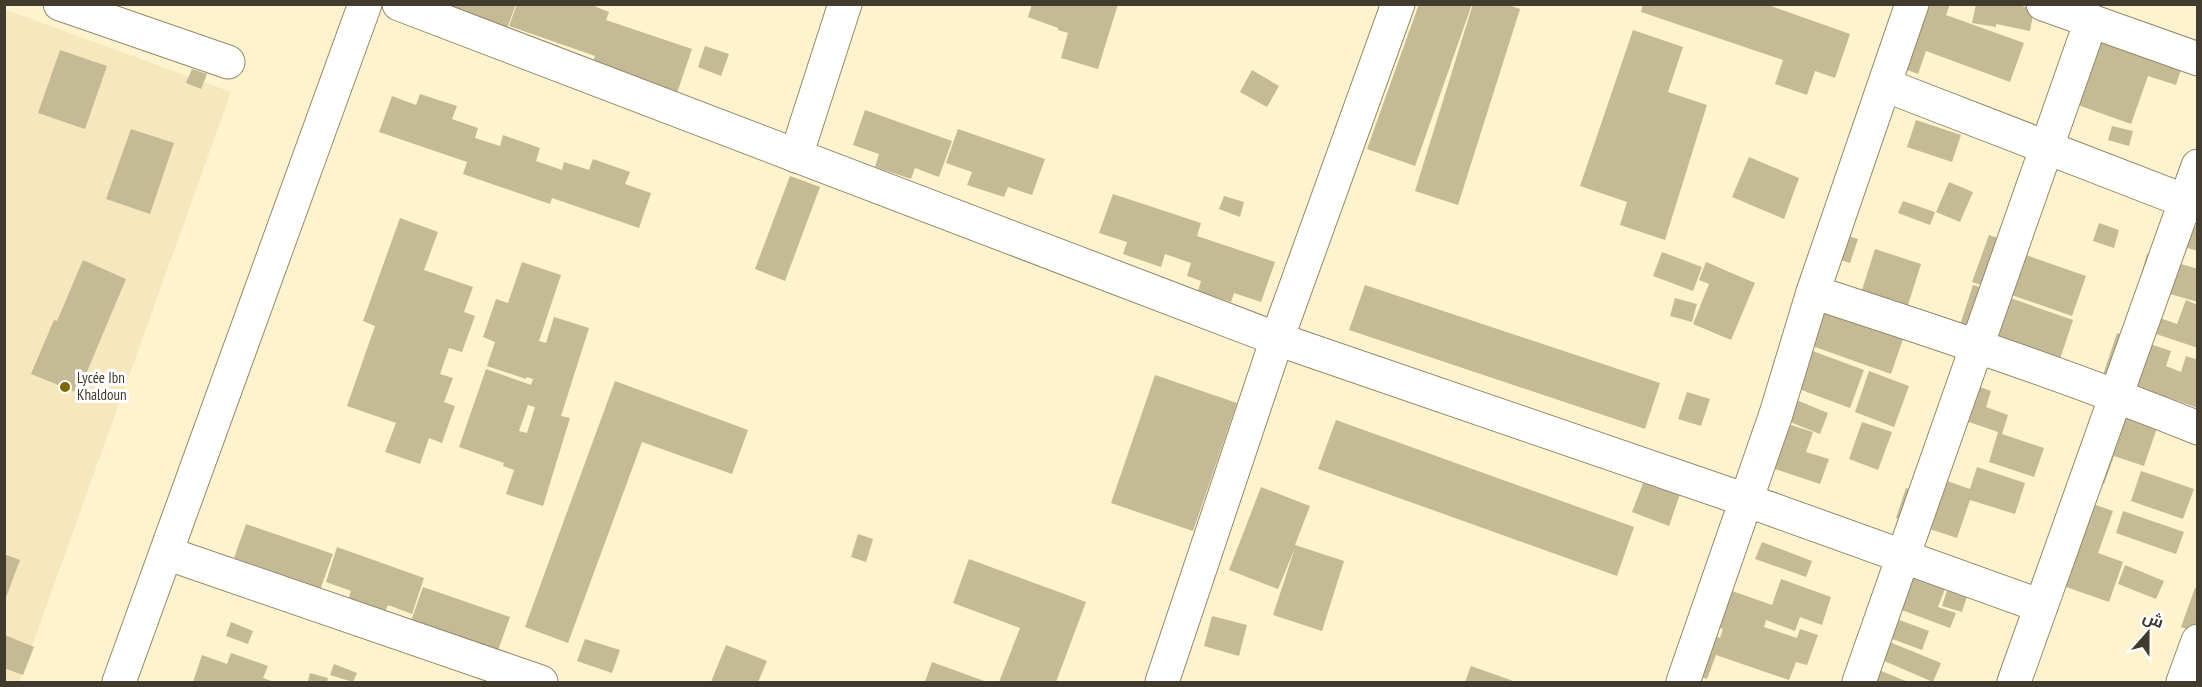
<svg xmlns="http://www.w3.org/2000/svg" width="2202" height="687" font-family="'PT Sans Narrow',Cairo,sans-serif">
  <rect width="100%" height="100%" fill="#fef3ce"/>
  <polygon fill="#f6e8bc" points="4,9 231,92 19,682 4,682"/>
  <g fill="#c5ba96" fill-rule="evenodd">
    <polygon points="421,4 516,4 505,34"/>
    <polygon points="517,4 589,4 609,12 606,20 692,49 677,93 592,64 595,56 509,26"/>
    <polygon points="1032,4 1118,4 1098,69 1061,58 1068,33 1058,30 1058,28 1028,17"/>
    <polygon points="1419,4 1472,4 1415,166 1367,149"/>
    <polygon points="1473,4 1506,4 1520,9 1458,205 1415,191"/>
    <polygon points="1643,4 1765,4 1850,34 1835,78 1815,71 1807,95 1775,84 1783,60 1641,12"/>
    <polygon points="1894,4 1950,4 1946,15 2024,43 2010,82 1926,51 1918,74 1875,58"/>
    <polygon points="1976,4 2013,4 2034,9 2030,31 1996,24 1996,27 1972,23"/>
    <polygon points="2073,28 2182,66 2176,85 2148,76 2131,124 2050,95"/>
    <polygon points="1633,30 1683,47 1668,92 1707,105 1665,240 1620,225 1627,202 1580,186"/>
    <polygon points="705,46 729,54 721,76 698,67"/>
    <polygon points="60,50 107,66 85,129 38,113"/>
    <polygon points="192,69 207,74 201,89 186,83"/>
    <polygon points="1252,70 1279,86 1267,107 1240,92"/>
    <polygon points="420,94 457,106 452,119 478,128 475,138 500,146 503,135 540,148 536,161 562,170 564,162 589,170 593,159 630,172 625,184 651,193 639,228 552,198 550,204 463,174 467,162 379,132 392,96 416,105"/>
    <polygon points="865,110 952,141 939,177 915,168 911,179 875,167 879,154 853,145"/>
    <polygon points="1916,120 1961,135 1952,162 1907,147"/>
    <polygon points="2112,126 2133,131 2129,146 2108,140"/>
    <polygon points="131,129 174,143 150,214 106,199"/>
    <polygon points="958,129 1045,159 1032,195 1008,187 1004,197 967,185 972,172 946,163"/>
    <polygon points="1749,157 1799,178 1784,219 1732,197"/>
    <polygon points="790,176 820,187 785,281 755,269"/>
    <polygon points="1949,182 1973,192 1960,222 1936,212"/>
    <polygon points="1113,194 1201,223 1197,236 1275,262 1261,302 1234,293 1231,302 1198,291 1201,281 1187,276 1191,263 1165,254 1161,267 1123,254 1127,242 1099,233"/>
    <polygon points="1224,196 1244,202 1240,217 1219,209"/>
    <polygon points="1903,201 1935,212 1930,225 1898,213"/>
    <polygon points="400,218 438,232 424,270 473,287 464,312 475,316 462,352 449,348 440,374 453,378 444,402 455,406 442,443 429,438 420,464 385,452 396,423 347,406 375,326 363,321"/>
    <polygon points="2177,221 2198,227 2198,251 2170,243"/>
    <polygon points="2099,223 2119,230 2114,248 2093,241"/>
    <polygon points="1825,228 1858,239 1850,263 1817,252"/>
    <polygon points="1989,235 2024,247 2008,294 1972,282"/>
    <polygon points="1875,249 1921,264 1908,305 1862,290"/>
    <polygon points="1662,252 1702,267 1693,291 1653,276"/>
    <polygon points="2023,254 2086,276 2072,316 2009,294"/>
    <polygon points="2147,254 2198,269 2198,302 2138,285"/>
    <polygon points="83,260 126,279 78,393 31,374 54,320 57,321"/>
    <path d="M 522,262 L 561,275 L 539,341 L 546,343 L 554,317 L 589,328 L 561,416 L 570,418 L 543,506 L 506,494 L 514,470 L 503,466 L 504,463 L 459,447 L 486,369 L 531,385 L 533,379 L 527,377 L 526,379 L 487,366 L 495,342 L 483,337 L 496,299 L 508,303 ZM 528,405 L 535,407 L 527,433 L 519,431 Z"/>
    <polygon points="1706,262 1755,283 1731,340 1693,324 1709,284 1699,280"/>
    <polygon points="1365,285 1660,383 1645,429 1349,330"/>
    <polygon points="1973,285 2073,320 2060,359 1960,325"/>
    <polygon points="1799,295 1905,333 1891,374 1784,336"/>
    <polygon points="1675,298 1697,304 1692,322 1670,316"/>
    <polygon points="2186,300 2198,305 2198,348 2138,328 2143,312 2177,324"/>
    <polygon points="2117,333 2171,351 2166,366 2181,372 2186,356 2198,360 2198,408 2103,375"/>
    <polygon points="1783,340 1864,370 1850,408 1769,378"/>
    <polygon points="1869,371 1909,386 1894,427 1855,412"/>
    <polygon points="1155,375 1237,403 1193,531 1111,503"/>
    <polygon points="1955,378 1991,391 1986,407 2008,415 2002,434 2044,448 2034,477 1989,462 1998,432 1943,413"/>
    <polygon points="615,381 748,430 732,474 642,442 568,643 525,627"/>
    <polygon points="1687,392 1710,399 1701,426 1678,419"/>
    <polygon points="1789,397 1828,413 1820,434 1780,418"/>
    <polygon points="2101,402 2159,422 2144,466 2114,456 2104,484 2076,474"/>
    <polygon points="1336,420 1634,527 1617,576 1318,469"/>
    <polygon points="1775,420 1813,432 1806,452 1829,459 1820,484 1760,464"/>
    <polygon points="1862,422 1892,432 1878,470 1849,459"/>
    <polygon points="1977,467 2025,483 2015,514 1970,500 1957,538 1896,518 1906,488 1918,492 1924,473 1970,489"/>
    <polygon points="2141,471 2194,489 2183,519 2131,501"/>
    <polygon points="1645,478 1681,491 1669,526 1632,512"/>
    <polygon points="1261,487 1310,506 1295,545 1344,561 1322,631 1273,615 1295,548 1278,589 1229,570"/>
    <polygon points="2065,494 2113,511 2098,553 2123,562 2109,602 2035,576"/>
    <polygon points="2123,511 2184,532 2176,554 2116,533"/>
    <polygon points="246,524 333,554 320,590 255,579 259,567 234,558"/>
    <polygon points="858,534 873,539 866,562 851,557"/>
    <polygon points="1762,542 1812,561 1806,577 1755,559"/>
    <polygon points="1892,545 1953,568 1938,607 1956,613 1950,628 1872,599"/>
    <polygon points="337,547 424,578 412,614 388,605 383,616 347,603 351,591 326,582"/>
    <polygon points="4,554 20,560 5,600 4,600"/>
    <polygon points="969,559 1086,602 1056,682 999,682 1020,628 953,603"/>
    <polygon points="2125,565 2164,581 2156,599 2118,584"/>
    <polygon points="1781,579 1831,597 1822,625 1800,617 1795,631 1766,620 1764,627 1797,638 1800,629 1818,635 1807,665 1796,662 1789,680 1716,655 1707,679 1673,667 1687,626 1720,638 1723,629 1688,617 1701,580 1772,605"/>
    <polygon points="423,587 510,617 497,653 411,621"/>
    <polygon points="1948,587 1968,593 1962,612 1942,606"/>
    <polygon points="2195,588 2198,589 2198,633 2181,627"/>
    <polygon points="1212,616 1247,625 1239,656 1204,646"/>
    <polygon points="1894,618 1929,631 1922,650 1887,637"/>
    <polygon points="231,622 253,631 248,644 226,636"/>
    <polygon points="1865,632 1941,663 1933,682 1882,660 1872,667 1908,682 1849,682"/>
    <polygon points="5,635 34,647 23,675 4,668"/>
    <polygon points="585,639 620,650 612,673 577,661"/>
    <polygon points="726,645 767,661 758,682 711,682"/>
    <polygon points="231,653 268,666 263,678 274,682 193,682 202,655 227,664"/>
    <polygon points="932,662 987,682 925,682"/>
    <polygon points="334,664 357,673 353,682 330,675"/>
    <polygon points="1471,666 1516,682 1465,682"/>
    <polygon points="310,673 328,678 327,682 308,681"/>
  </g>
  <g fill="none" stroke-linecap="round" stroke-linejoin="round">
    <defs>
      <g id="minor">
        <polyline points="60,4 228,62"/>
        <polyline points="399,4 1277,339 1746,500 2041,606"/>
        <polyline points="2043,4 2198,59"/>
        <polyline points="1885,85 2198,206"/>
        <polyline points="796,156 845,4"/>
        <path d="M 1813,292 C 1943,334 2071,377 2198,428"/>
        <polyline points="166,553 541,682"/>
        <polyline points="119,682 365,4"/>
        <polyline points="1162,682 1277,339 1398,4"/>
        <polyline points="1683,682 1776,414 1813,292 1912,4"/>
        <polyline points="1859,682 2091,21"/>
        <polyline points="2014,682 2198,166"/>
        <polyline points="2183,682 2198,641"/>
      </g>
    </defs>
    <use href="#minor" stroke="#948a68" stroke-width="35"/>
    <use href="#minor" stroke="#fff" stroke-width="33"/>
  </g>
  <circle fill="#7f6700" stroke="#fff" stroke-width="2" cx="65" cy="387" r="6"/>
  <g text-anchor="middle" stroke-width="6" stroke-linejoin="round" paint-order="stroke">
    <g font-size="15" fill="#403b2d" stroke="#fff" text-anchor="start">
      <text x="77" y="383">Lycée Ibn<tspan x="77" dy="17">Khaldoun</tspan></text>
    </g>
  </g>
  <rect width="2202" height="687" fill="none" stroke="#403b2d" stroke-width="12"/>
  <g transform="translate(2148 633) rotate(21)" stroke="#ffffff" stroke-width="4.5" paint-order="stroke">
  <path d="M0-4.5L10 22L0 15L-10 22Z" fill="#403b2d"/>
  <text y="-9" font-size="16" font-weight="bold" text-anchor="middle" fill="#403b2d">ش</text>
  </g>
</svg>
